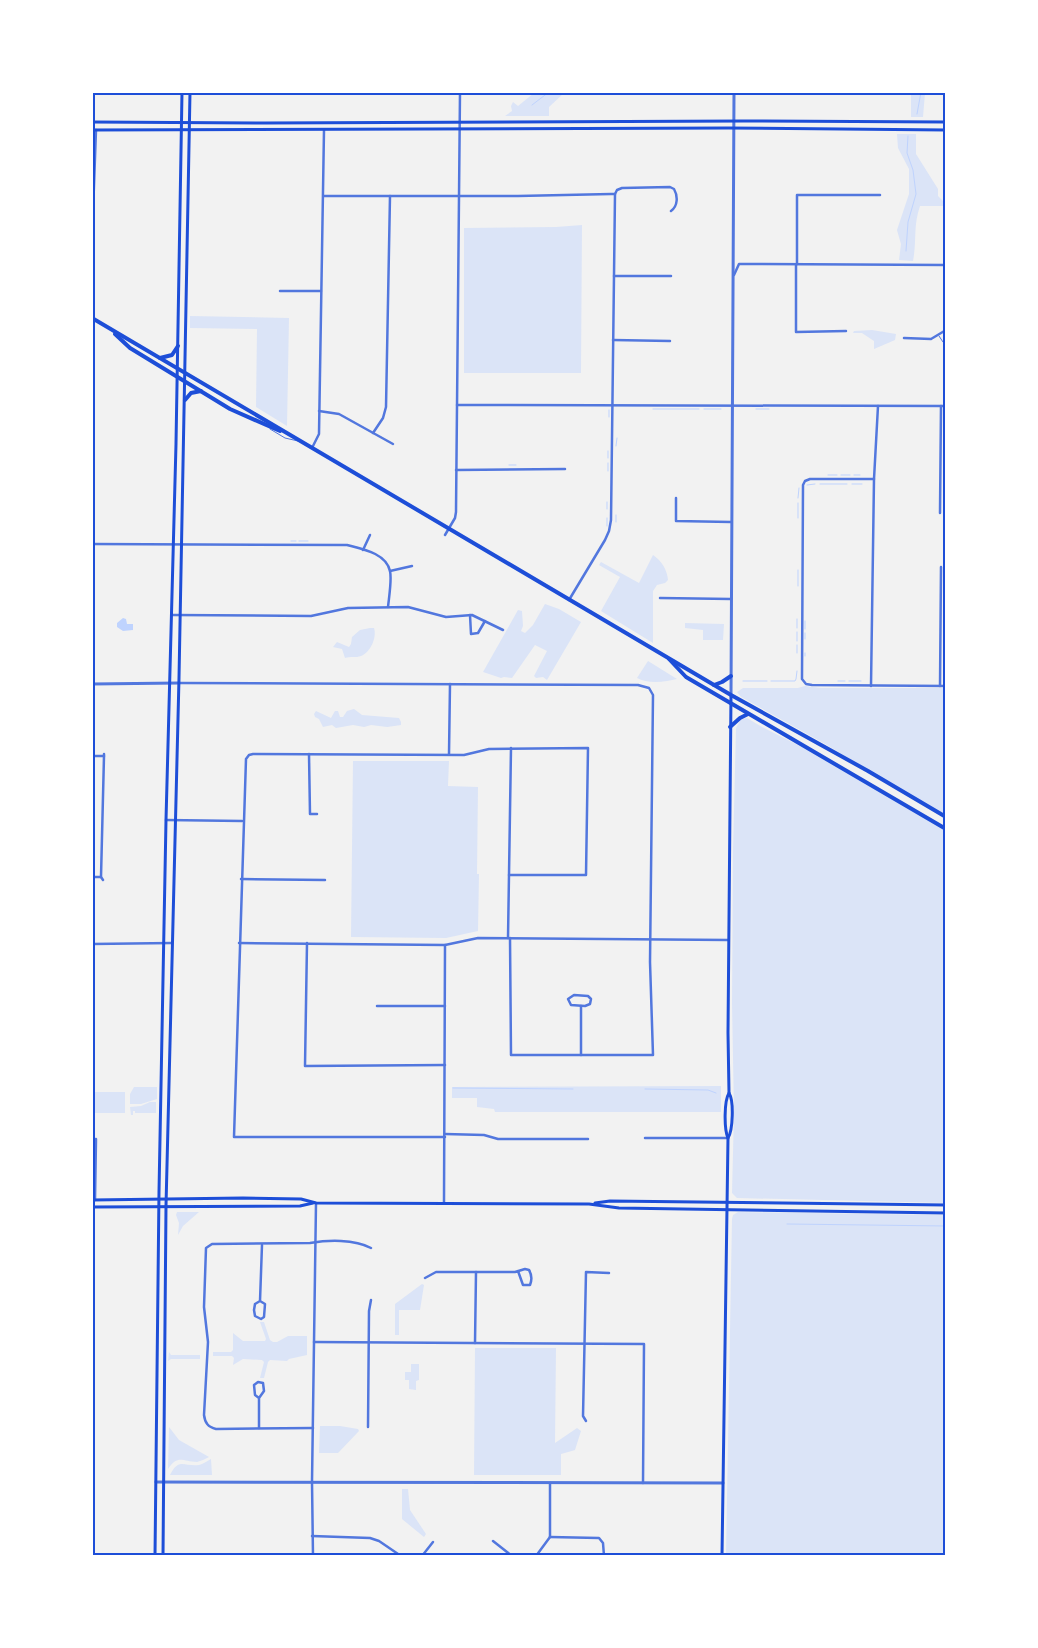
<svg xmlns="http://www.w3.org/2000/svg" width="1038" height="1648" font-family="Quicksand,sans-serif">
  <rect width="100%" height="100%" fill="#f2f2f2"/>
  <g fill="#dbe4f7">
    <polygon points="534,93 564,93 549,107 549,116 505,116 512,111 511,106 513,102 518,106"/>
    <polygon points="911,93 925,93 923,117 911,117"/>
    <path d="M 897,134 L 916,134 L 916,154 L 938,189 L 938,196 L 943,201 L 943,206 L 920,206 C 913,226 917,240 913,261 L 899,260 L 901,244 L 897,230 L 909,194 L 909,169 L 898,148 Z"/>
    <polygon points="582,225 581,373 464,373 464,228 556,227"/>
    <polygon points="190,316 289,318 287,426 256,407 257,329 190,328"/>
    <polygon points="872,330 896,334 895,340 874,349 874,341 862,333 853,333 854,331"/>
    <path d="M 653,555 C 662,561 667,570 668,580 L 665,583 L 657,585 L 653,591 L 653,643 L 601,611 L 620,577 L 599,565 L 601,562 L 639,583 Z"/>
    <polygon points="545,604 559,609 581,622 547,680 543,677 536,678 534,676 547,651 535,645 512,678 504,677 501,678 483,672 518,610 522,611 523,626 521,631 525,633 533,625"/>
    <polygon points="685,623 724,624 723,640 703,640 703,630 685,628"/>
    <path d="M 370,628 L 374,628 C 377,637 371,652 361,656 C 356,658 350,656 345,658 L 342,649 L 333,647 L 337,642 L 349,647 L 351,644 L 352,637 L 360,630 Z"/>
    <path d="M 648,661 L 677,679 C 666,682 647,684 637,678 Z"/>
    <polygon points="805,686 821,688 945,688 945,815 825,744 741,697 737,692 743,688 798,688"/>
    <polygon points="354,709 362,715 399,718 401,722 401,725 387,727 371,725 364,727 353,725 336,728 332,725 323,727 319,719 315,717 314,714 316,711 331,718 335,711 338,711 340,717 343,717 347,711"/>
    <polygon points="747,718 762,727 818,755 945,830 945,1203 737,1198 732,1193 734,1113 732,1003 733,851 736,728 741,719"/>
    <polygon points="353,761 449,761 448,786 478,787 477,874 479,874 478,931 446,938 351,937"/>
    <polygon points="721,1086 721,1112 495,1112 494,1109 477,1107 477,1098 452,1098 452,1087"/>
    <polygon points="134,1087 157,1087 157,1099 141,1104 130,1104 130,1094"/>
    <rect x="93" y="1092" width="32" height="21"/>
    <polygon points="150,1102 156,1102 156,1113 135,1113 135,1111 133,1111 133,1115 131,1115 130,1107 141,1106"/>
    <polygon points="177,1212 199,1212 183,1226 178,1235 179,1223 176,1215"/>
    <polygon points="738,1212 945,1215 945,1555 726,1555 732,1219 733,1215"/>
    <polygon points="422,1284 424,1285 420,1310 399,1310 399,1335 395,1335 395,1304"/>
    <polygon points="260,1322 264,1322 270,1340 273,1342 277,1342 288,1336 307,1336 307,1355 289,1359 287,1361 270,1360 268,1362 264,1378 260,1378 264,1362 262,1360 243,1359 233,1365 234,1358 232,1356 213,1356 213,1352 231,1352 233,1350 233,1333 243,1341 265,1341 266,1339"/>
    <polygon points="475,1348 556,1348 555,1443 577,1428 581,1431 575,1450 561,1454 561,1475 474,1475"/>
    <polygon points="169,1352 171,1355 200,1355 200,1359 171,1359 168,1361"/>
    <polygon points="411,1364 419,1364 419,1380 416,1381 416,1390 409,1389 409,1380 405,1380 405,1372 411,1372"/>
    <polygon points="320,1426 340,1426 358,1429 359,1431 338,1453 319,1453"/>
    <path d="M 169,1427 L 179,1440 L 209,1457 C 205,1459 201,1461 197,1462 C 183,1462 178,1454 168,1469 Z"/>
    <path d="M 211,1459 L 212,1475 L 170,1475 C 179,1457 184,1467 199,1465 C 203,1464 207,1461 211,1459 Z"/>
    <polygon points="402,1489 408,1489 410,1510 426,1534 424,1537 402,1519"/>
  </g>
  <polygon fill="#bfd3fe" points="123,618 126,619 127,624 133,624 133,630 123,631 117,627 117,623"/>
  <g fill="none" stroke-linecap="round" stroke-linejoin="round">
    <g stroke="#bfd3fe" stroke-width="1">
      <polyline points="532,105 549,92"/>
      <polyline points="917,114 921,92"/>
      <polyline points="906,251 908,222 916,194 913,170 907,153 908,136"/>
      <polyline points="653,409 699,409"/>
      <polyline points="704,409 721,409"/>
      <polyline points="756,409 769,409"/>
      <polyline points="609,417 609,410"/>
      <polyline points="616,446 617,438"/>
      <polyline points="608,458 608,451"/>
      <polyline points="509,465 516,465"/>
      <polyline points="608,471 608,463"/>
      <polyline points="828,475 837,475"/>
      <polyline points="841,475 850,475"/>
      <polyline points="854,475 860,475"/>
      <polyline points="820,484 847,484"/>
      <polyline points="852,484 862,484"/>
      <polyline points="807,485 815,484"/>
      <polyline points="798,498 799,488"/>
      <polyline points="607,509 607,502"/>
      <polyline points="798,518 798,503"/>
      <polyline points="616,522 616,515"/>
      <polyline points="607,526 607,518"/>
      <polyline points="291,541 296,541"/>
      <polyline points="299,541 308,541"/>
      <polyline points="798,586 798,570"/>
      <polyline points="797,628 797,619"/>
      <polyline points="805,629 805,621"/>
      <polyline points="805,639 805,633"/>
      <polyline points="797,641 797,632"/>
      <polyline points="797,653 797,645"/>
      <polyline points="805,653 805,656"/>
      <polyline points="743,681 767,681"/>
      <polyline points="771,681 795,681 796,679 797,671"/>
      <polyline points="838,681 845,681"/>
      <polyline points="849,681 861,681"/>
      <polyline points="453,1088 573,1089"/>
      <polyline points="645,1089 708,1090 716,1093"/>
      <polyline points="787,1224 946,1226"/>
    </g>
    <g stroke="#5277de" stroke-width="1">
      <polyline points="939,336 943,342"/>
      <polyline points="270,429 285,438 298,441"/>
    </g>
    <g stroke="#5277de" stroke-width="2.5">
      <path d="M 324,196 L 518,196 L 611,194 L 615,194 L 617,190 L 622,188 L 670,187 L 674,189 C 678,196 678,206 671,211"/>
      <polyline points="92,240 96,130"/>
      <polyline points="946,240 946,296"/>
      <polyline points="797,264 797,195 880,195"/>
      <polyline points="796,265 796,332 846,331"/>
      <polyline points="734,275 739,264 945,265"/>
      <polyline points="614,276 671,276"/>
      <polyline points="280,291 321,291"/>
      <polyline points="904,338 931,339 946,330"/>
      <polyline points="613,340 670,341"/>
      <polyline points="457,405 946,406"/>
      <polyline points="319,411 339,414 393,444"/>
      <polyline points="373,433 383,418 386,407 390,196"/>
      <polyline points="312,448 319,434 324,130"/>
      <polyline points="456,470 565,469"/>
      <polyline points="874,479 810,479 805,481 803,485 802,679 806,684 812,685 946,686"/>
      <polyline points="676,498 676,521 731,522"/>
      <polyline points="940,513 941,406"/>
      <polyline points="445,535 455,518 456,512 460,92"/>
      <path d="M 92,544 L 347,545 C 362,549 386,553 390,571 C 392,580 389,597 388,607"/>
      <polyline points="363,550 370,535"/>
      <polyline points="390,571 412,566"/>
      <polyline points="660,598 731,599"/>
      <polyline points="569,600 605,540 609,531 611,520 615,194"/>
      <polyline points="173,615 311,616 348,608 408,607 446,617 472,615 503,630"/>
      <polyline points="470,615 471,634 478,633 485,621"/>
      <polyline points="179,683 638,685 649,688 653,695 650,962 653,1055 511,1055 510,938"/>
      <polyline points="871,686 874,479 878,406"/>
      <polyline points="940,686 941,567"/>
      <polyline points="309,754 310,814 317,814"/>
      <polyline points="449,754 450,684"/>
      <polyline points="92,756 104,756 104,754"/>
      <polyline points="166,820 242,821"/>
      <polyline points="92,877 101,877"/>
      <polyline points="241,879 325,880"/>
      <polyline points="103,880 101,877 104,756"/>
      <polyline points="508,938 511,748"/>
      <polyline points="239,943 445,945 478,938 728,940"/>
      <polyline points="307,943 305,1066 445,1065"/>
      <polyline points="92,944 172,943"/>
      <polygon points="574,995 588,996 591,999 590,1004 585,1006 571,1005 568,999"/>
      <polyline points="377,1006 445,1006"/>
      <polyline points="581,1055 581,1006"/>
      <polyline points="92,1063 93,944"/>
      <polyline points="445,1134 484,1135 498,1139 588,1139"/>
      <polyline points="445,1137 234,1137 246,759 249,755 253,754 464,755 489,749 588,748 586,875 509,875"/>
      <polyline points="645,1138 728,1138"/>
      <polyline points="92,1140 96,1139 95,1200"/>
      <polyline points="444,1203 445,945"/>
      <path d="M 425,1278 L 436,1272 L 515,1272 L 525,1269 L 529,1270 C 532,1275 532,1280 530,1285 L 523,1285 L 518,1271"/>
      <polyline points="260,1301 265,1304 264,1317 261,1319 255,1316 254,1310 255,1304 260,1301 262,1245"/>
      <polyline points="314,1342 644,1344 643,1483"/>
      <polyline points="475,1343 476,1272"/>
      <polyline points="586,1421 583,1416 586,1272 609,1273"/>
      <polyline points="368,1427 369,1311 371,1300"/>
      <polyline points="259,1428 259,1398 264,1391 263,1383 258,1382 254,1385 255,1395 259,1398"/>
      <path d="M 313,1428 L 216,1429 C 208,1427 205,1423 204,1415 L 208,1342 L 204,1307 L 206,1248 L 212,1244 L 310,1243 C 328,1240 354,1239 371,1248"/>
      <polyline points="550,1483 550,1537"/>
      <polyline points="312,1536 370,1538 379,1541 401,1556"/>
      <polyline points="550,1537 599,1538 603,1543 604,1556"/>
      <polyline points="493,1541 512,1556"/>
      <polyline points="313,1556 312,1482 316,1203"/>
      <polyline points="422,1556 433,1542"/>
      <polyline points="536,1556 550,1537"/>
    </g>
    <g stroke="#5277de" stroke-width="3">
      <polyline points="92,684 179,683"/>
      <polyline points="731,695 734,92"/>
      <polyline points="156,1482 723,1483"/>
    </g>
    <g stroke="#1d4ed8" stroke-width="3">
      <polyline points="92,122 265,123 743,121 946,122"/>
      <polyline points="92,130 728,128 946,130"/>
      <path d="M 728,1138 C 733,1130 734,1101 729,1093 L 728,1033 L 731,695"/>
      <polyline points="92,1200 243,1198 301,1199 316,1203 589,1204 619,1208 946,1213"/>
      <polyline points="595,1203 610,1201 946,1205"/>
      <polyline points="92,1207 300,1206 313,1203"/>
      <polyline points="155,1556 159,1192 166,820 176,444 182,92"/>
      <polyline points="163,1556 166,1206 179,678 190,92"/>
      <path d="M 722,1556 L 728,1138 C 724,1129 724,1101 729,1093"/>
    </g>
    <g stroke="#1d4ed8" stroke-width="4">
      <polyline points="92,318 731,695 868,771 946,817"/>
      <polyline points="115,334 130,348 230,409 280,431"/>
      <polyline points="160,358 172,355 178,346"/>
      <polyline points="185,400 191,393 201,391"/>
      <polyline points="669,659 686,677 946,829"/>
      <polyline points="714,685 722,682 731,676"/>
      <polyline points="730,727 740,718 748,714"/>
    </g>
  </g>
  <rect width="1038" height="1648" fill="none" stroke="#ffffff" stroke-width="188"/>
  <rect x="94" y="94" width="850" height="1460" fill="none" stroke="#1d4ed8" stroke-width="2"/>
</svg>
